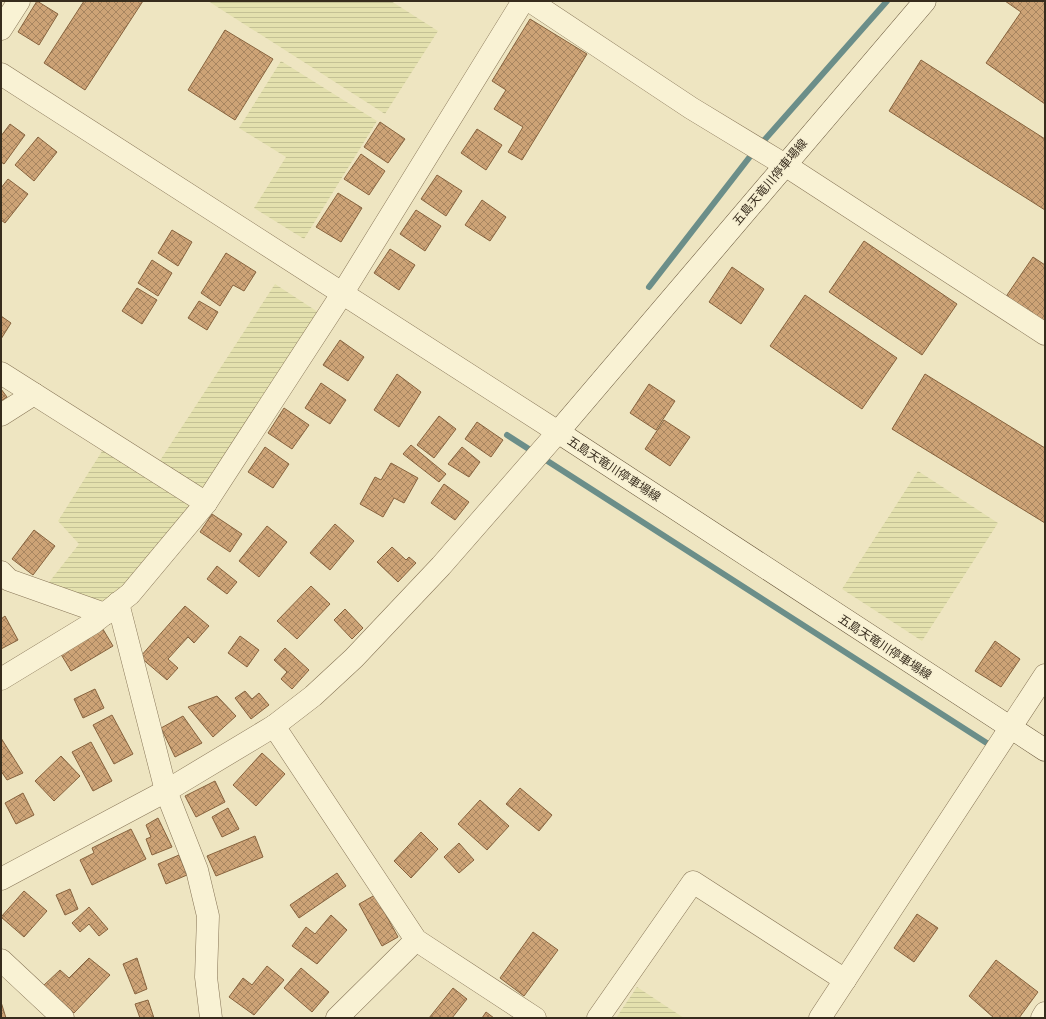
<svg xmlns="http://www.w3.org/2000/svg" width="1046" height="1019" font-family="'PT Serif','Noto Sans JP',serif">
  <defs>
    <pattern id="farmland-rules" width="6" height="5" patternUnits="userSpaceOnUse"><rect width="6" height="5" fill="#e4e1ae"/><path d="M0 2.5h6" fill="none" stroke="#c4c195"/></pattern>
    <pattern id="building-cross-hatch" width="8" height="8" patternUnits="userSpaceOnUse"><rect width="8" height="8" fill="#cda376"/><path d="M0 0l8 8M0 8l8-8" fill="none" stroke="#a78560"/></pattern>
  </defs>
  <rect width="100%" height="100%" fill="#eee5c1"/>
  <g fill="url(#farmland-rules)">
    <polygon points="208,1 391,1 438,31 385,114"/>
    <polygon points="281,61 377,121 304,239 254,208 286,157 239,128"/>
    <polygon points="275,284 321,314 205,492 159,462"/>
    <polygon points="104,448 190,503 192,510 120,591 104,603 46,586 79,544 58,521"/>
    <polygon points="918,471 998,523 922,641 842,589"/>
    <polygon points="637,987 684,1018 616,1018"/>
  </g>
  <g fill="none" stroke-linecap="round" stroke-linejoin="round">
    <g stroke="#6b8e89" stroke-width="6">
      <polyline points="649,287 752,154 887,1"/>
      <polyline points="507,435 993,747"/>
    </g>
  </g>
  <g fill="url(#building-cross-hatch)" stroke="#87633e">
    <polygon points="37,1 58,14 39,45 18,32"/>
    <polygon points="84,1 143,1 85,90 44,63"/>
    <polygon points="1005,1 1045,1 1045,104 986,63 1021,12"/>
    <polygon points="530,19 587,54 522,160 508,152 523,127 494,109 506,90 492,81"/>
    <polygon points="225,30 273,59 235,120 188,90"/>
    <polygon points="921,60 1045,139 1045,210 889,111"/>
    <polygon points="380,122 405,139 388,163 364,147"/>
    <polygon points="10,124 25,135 4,164 1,162 1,136"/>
    <polygon points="477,129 502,145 486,170 461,153"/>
    <polygon points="38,137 57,152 34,181 15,165"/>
    <polygon points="361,154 385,171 369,195 344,179"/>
    <polygon points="437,175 462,191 446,216 421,199"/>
    <polygon points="8,179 28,194 5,223 1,220 1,188"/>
    <polygon points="338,193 362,208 341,242 316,227"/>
    <polygon points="482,200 506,217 490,241 465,225"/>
    <polygon points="416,210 441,226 425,251 400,234"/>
    <polygon points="172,230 192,242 178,266 158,253"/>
    <polygon points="864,241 957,304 922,355 829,292"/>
    <polygon points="390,249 415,265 399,290 374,273"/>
    <polygon points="226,253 256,272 244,291 233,285 220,306 201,293"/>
    <polygon points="1033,257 1045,265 1045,324 1005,298"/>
    <polygon points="152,260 172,273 158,296 138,283"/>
    <polygon points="732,267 764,289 741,324 709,302"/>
    <polygon points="137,288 157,300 142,324 122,311"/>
    <polygon points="805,295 897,358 862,409 770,346"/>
    <polygon points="199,301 218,312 207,330 188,318"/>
    <polygon points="1,316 11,323 1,339"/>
    <polygon points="340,340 364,357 348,381 323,365"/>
    <polygon points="397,374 421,392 399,427 374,410"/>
    <polygon points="925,374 1045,448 1045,523 892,429"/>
    <polygon points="321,383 346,400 330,424 305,408"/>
    <polygon points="649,384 675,401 656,430 630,413"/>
    <polygon points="1,389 7,397 1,401"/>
    <polygon points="284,408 309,425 292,449 268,433"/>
    <polygon points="439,416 456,429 434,458 417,445"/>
    <polygon points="664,420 690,437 670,466 645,449"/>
    <polygon points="477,422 503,440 491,457 465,439"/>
    <polygon points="411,445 446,474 439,482 403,454"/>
    <polygon points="265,447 289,464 273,488 248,472"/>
    <polygon points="462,447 480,462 469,477 448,464"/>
    <polygon points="391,463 418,478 404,503 394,498 383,517 360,504 375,477 381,480"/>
    <polygon points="444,484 469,502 455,520 431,503"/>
    <polygon points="212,514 242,534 230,552 200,532"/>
    <polygon points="335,524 354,541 330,570 310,553"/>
    <polygon points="267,526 287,542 259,577 239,561"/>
    <polygon points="34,530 55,546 33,575 12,559"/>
    <polygon points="392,547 406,560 409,557 416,563 398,582 377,562"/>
    <polygon points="217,566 237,582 227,594 207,579"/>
    <polygon points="311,586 330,604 297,639 277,621"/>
    <polygon points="185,606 209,626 194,643 188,637 168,659 178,668 167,680 140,657"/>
    <polygon points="345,609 363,628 352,639 334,620"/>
    <polygon points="5,616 18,640 1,649 1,619"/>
    <polygon points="101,626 113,646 71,671 59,651"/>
    <polygon points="240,636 259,650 247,667 228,653"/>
    <polygon points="995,641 1020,659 1001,687 975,671"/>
    <polygon points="285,648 309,670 292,689 281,679 287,672 274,660"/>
    <polygon points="95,689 104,708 83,718 74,699"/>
    <polygon points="245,691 252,699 259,693 269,705 251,719 235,698"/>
    <polygon points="217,696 236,716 213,737 188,707"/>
    <polygon points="112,715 133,754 114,764 93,725"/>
    <polygon points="183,716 202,743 175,757 161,728"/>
    <polygon points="1,738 23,773 7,780 1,771"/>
    <polygon points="91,742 112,781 93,791 72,752"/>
    <polygon points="262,753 285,774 256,806 233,785"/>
    <polygon points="61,756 80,776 54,801 35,781"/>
    <polygon points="215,781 225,802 196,817 185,796"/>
    <polygon points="520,788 552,815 539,831 506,804"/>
    <polygon points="23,793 34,815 16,824 5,803"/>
    <polygon points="480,800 509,826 487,850 458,824"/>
    <polygon points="228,808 239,829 222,837 212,817"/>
    <polygon points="158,818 172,847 152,855 146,839 151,837 146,825"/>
    <polygon points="131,829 146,859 92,885 80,860 94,853 92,848"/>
    <polygon points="421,832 438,849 411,878 394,861"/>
    <polygon points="255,836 263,857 216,876 207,856"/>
    <polygon points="459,843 474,860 459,873 444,857"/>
    <polygon points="179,855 187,875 166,884 158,864"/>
    <polygon points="337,873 346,886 299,918 290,905"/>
    <polygon points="70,889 78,909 65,915 56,895"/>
    <polygon points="24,891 47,911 24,937 1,917"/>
    <polygon points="375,895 398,937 382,946 359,904"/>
    <polygon points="89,907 108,929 99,936 89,924 80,932 72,923"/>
    <polygon points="917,914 938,928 914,962 894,948"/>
    <polygon points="331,915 347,930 317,964 292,946 306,927 315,934"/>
    <polygon points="533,932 558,950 524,996 500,978"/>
    <polygon points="89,958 110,975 74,1013 43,986 60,970 69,978"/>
    <polygon points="137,958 147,989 135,994 123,964"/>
    <polygon points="996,960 1038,992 1019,1018 994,1018 969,996"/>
    <polygon points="267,966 284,980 254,1015 229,997 243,978 252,985"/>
    <polygon points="301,968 329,992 312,1012 284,988"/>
    <polygon points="453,988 467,999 452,1018 429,1018"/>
    <polygon points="148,1000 154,1018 140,1018 135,1004"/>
    <polygon points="1,1002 6,1018 1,1018"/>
    <polygon points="486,1012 494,1018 482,1018"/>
  </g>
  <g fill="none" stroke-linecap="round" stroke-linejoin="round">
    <defs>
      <g id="minor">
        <polyline points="530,1 691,108 785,165 1045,334"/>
        <polyline points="1,29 19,1"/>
        <polyline points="1,373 206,503"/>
        <polyline points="1,415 34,394"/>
        <polyline points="1,572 9,580 105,614"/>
        <polyline points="118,603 166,791 197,870 208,916 206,977 211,1018"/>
        <polyline points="1,679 93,623 130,594 206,503 342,294 523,1"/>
        <polyline points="274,726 416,940 535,1018"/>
        <polyline points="1,960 63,1018"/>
        <polyline points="337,1018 416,940"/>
        <polyline points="598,1018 693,882 845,980"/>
        <polyline points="820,1018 1045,675"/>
        <polyline points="1042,1018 1045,1013"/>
      </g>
      <polyline id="tertiary" points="1,74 558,432 441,566 354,658 313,696 274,726 166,791 1,879"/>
      <polyline id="secondary" points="925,1 558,432 1045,750"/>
    </defs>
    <use href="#minor" stroke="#887658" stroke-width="23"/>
    <use href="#tertiary" stroke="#887658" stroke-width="23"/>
    <use href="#secondary" stroke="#69573c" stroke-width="23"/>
    <use href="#minor" stroke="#f9f2d4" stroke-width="22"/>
    <use href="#tertiary" stroke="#f9f2d4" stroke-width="22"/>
    <use href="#secondary" stroke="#f9f2d4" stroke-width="22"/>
  </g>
  <g text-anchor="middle" stroke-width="3" stroke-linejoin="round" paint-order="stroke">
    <g font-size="12" fill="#372c1d" stroke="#f6efd1">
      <text transform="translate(770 182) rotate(-50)" y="4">五島天竜川停車場線</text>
      <text transform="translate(614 469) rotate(33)" y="4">五島天竜川停車場線</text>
      <text transform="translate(885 647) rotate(33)" y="4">五島天竜川停車場線</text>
    </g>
  </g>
  <rect width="1046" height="1019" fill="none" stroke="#372c1d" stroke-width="4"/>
</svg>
